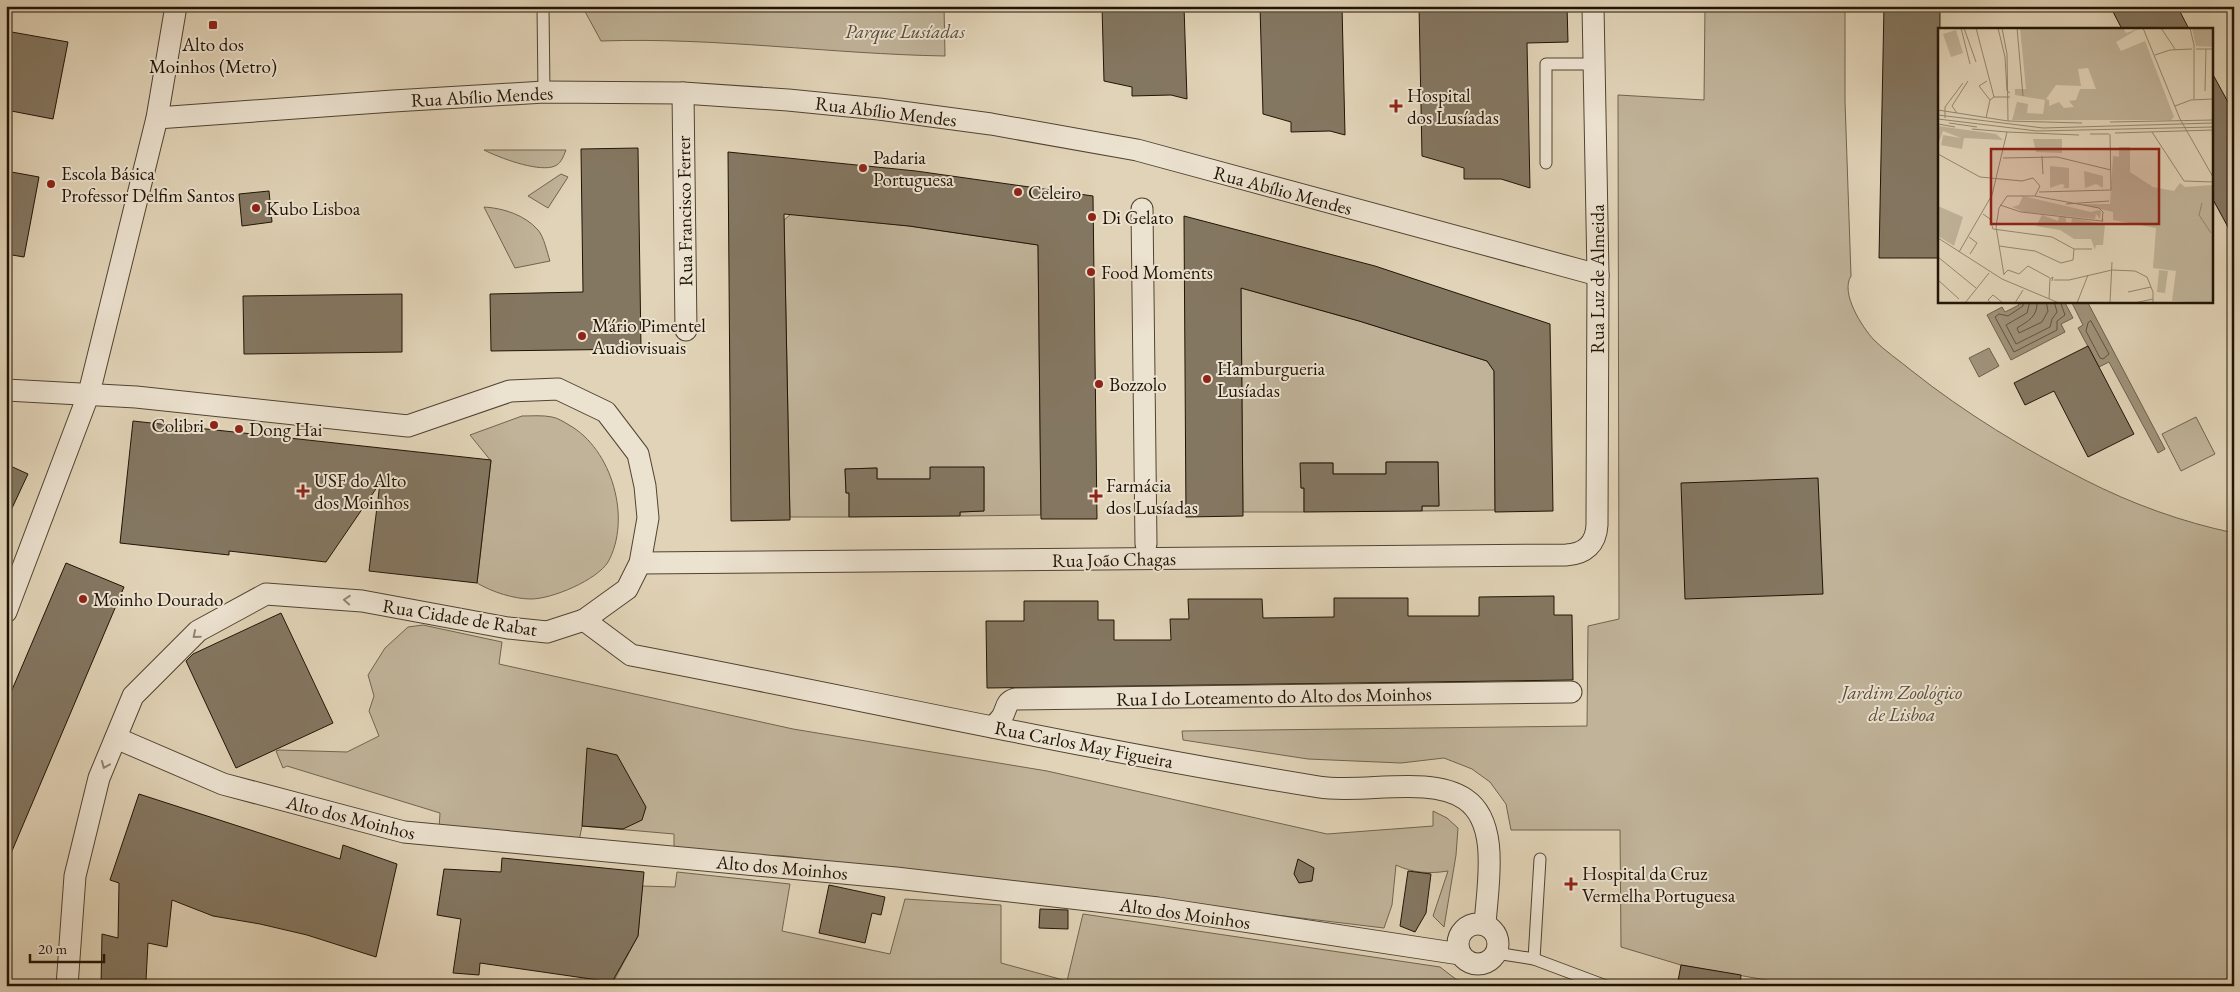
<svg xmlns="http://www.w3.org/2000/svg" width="2240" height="992" font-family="'EB Garamond',serif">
  <rect width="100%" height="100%" fill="#e1d3b7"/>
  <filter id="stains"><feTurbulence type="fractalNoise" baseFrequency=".004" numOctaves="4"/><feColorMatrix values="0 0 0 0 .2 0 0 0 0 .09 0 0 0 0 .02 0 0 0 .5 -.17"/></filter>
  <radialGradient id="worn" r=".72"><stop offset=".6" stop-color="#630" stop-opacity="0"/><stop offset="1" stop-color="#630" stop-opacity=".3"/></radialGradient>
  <g fill="#c0b399" stroke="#70644f">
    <path d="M 582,6 L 944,6 L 945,56 C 830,54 716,37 601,41 Z"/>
    <path d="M 1705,6 L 1845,6 L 1845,101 L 1851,276 C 1840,293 1862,327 1874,340 C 1885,351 1900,361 1912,371 C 1965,413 2024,449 2085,480 C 2132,504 2182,522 2234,533 L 2234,986 L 1800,986 L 1681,965 L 1621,947 L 1620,830 L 1511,830 L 1506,804 L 1490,782 L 1472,769 L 1444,758 L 1401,763 L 1308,759 L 1183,740 L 1182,731 L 1587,726 L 1588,626 L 1619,619 L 1618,95 L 1704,100 Z"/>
    <path d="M 484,150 L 566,150 C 563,157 561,165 552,167 C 535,171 500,158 484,150 Z"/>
    <polygon points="561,174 568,177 548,208 528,196"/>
    <path d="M 484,207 C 503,208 525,215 538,230 C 544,237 547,252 550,261 L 515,268 Z"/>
    <polygon points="791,214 909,226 1038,245 1041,515 960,516 960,512 984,511 984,467 930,479 877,479 877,468 845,469 846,493 849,493 849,517 790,517 784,220"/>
    <polygon points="1241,288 1359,321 1487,361 1494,371 1495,510 1422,511 1422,506 1439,506 1438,462 1386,462 1386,474 1333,474 1333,463 1302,463 1301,488 1304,489 1304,512 1243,512"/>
    <path d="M 522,416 C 531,416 543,415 552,417 C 558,418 564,422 569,425 C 612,449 632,519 608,562 C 597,580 552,599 531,599 C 514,599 492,592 477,583 L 491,461 L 470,435 Z"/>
    <polygon points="2196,417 2215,454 2181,471 2162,434"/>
    <path d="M 423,625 L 502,642 L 499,664 L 793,729 L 1047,771 L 1327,834 L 1433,826 L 1433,811 L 1447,818 L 1458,828 L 1456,855 L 1444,927 L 1433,916 L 1448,871 C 1429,874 1413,873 1396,865 L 1392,905 L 1384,928 L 784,856 L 674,852 L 674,834 L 582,826 L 579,841 L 439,829 L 440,813 L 287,766 L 283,768 L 276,751 L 279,750 L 347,752 L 379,736 L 369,711 L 374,696 L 368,675 L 385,648 L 408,627 Z"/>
    <polygon points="677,872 790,884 782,931 890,954 905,899 1001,905 1001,963 1067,981 1083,914 1440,967 1457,980 1479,986 611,986 638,936 642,886 675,887"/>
  </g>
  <g fill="#9f927a" stroke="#6c604b">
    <polygon points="2017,301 2064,301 2073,318 2061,324 2065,332 2011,360 1987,315 2002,307 2005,312 2019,305"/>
    <polygon points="2071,301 2087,301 2165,449 2158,453 2109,362 2099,367 2078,328 2083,325"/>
    <polygon points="1989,348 1999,366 1979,377 1969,358"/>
  </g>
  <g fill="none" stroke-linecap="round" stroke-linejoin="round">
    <g stroke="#605340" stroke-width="1">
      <polyline points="2023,301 2023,306 2008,316 1999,314 1995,317 2014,352 2057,330 2057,321 2065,315 2060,301"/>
      <polyline points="2030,301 2027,313 2006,325 2016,344 2050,327 2052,319 2057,312 2054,301"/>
      <path d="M 2037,301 C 2038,317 2028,321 2017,328 L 2019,333 L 2042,322 L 2048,311 L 2046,301"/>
      <polygon points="2091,321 2109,354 2103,359 2100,358 2086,331 2088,323"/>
    </g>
  </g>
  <g fill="#847762" stroke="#201405">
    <polygon points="1102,6 1184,6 1187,99 1171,95 1132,96 1132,87 1104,81"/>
    <polygon points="1260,6 1342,6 1345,135 1330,131 1291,132 1291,122 1263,114"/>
    <polygon points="1419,6 1567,6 1568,42 1527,43 1530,188 1501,179 1464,179 1464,168 1422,156"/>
    <polygon points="1884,6 1940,6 1939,258 1879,258"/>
    <polygon points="2110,6 2177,6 2189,29 2122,29"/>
    <polygon points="6,31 68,42 53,119 6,110"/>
    <polygon points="2211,71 2234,113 2234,238 2211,196"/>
    <polygon points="638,148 641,349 491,351 490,294 583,292 581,149"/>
    <polygon points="728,152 916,171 1093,196 1097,519 1041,519 1038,245 909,226 784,214 790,520 731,521"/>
    <polygon points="6,171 39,177 24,257 6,254"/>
    <polygon points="269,191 272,222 242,226 239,194"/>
    <polygon points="1184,216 1375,266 1550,324 1553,511 1495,512 1494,371 1487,361 1359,321 1241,288 1243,516 1186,517"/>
    <polygon points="402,294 402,352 244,354 243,296"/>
    <polygon points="2088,346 2134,434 2088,457 2054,391 2025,405 2014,383"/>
    <polygon points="133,421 491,460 477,583 369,571 380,483 326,562 229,551 229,555 120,543"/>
    <polygon points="1386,462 1438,462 1439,506 1422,506 1422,511 1304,512 1304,488 1301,488 1300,463 1333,463 1333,474 1386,474"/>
    <polygon points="6,464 28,474 6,521"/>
    <polygon points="930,467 984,467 984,511 960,512 960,516 849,517 849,493 846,493 845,469 877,468 877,479 930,479"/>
    <polygon points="1818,478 1823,594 1685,599 1681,483"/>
    <polygon points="66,563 124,587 6,865 6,704"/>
    <polygon points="1554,596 1554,615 1572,615 1573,680 987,688 986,621 1024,621 1024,601 1098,601 1098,620 1114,620 1114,640 1171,640 1170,619 1189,619 1188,599 1262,599 1263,618 1334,617 1334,598 1408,598 1408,616 1479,616 1479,597"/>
    <polygon points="281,613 333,723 236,768 186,661 193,654"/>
    <polygon points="587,748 617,755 646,807 642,820 623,829 582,826"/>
    <polygon points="139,794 340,859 343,845 397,864 376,957 307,935 260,924 213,916 172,900 167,947 148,943 146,980 133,981 131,986 101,986 102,934 118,938 119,883 110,880"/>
    <polygon points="502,858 644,872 638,936 612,982 480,963 479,975 453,973 461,919 437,915 444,869 501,872"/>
    <polygon points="1298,859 1314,868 1312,881 1299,883 1294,874"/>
    <polygon points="1408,871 1431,874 1426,913 1415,932 1400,926"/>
    <polygon points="829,885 885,897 881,915 872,913 865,943 819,933"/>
    <polygon points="1040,909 1068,910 1068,929 1039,928"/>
    <polygon points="1681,965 1741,975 1740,986 1677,986"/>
  </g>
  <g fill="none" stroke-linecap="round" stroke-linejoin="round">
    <defs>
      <g id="lane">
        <polyline points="543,6 544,92"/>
        <polyline points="1546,163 1546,64 1594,64"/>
        <polyline points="1496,953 1534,959 1606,986"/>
        <polyline points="1534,959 1540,859"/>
      </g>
      <g id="street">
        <polyline points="683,93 686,330"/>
        <polyline points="157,118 393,101 544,92 683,93 788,100 879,109 991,124 1137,150 1598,275"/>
        <polyline points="1142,209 1146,544"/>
        <polyline points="6,390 136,397 408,426 510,391 558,389 606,412 638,454 645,486 648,518 640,563 627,589 584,620 547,632 508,628 362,601 266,594 198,631 133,696 99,778 75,876 67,986"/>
        <path d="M 640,563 L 1566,555 C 1585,554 1596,544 1597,525 L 1598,275 L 1593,6"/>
        <polyline points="6,612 89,393 157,118 176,6"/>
        <path d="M 584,620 L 631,655 C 861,699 1089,750 1319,787 C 1362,794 1430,775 1465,799 C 1501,823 1487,888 1485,925"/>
        <path d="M 993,727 C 996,724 1000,720 1002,717 C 1007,709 1005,702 1015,699 L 1571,692"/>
        <polyline points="116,738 223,784 404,832 896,878 1158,908 1460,954"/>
        <circle cx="1478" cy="944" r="20"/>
      </g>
    </defs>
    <use href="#lane" stroke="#504432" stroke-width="13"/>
    <use href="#street" stroke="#504432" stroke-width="23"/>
    <use href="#lane" stroke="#ece2d0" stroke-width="11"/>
    <use href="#street" stroke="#ece2d0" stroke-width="21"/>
  </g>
  <defs><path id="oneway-chevron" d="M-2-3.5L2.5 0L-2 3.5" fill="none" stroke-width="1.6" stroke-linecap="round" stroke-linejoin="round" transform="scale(1.25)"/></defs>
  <g stroke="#908575">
    <use href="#oneway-chevron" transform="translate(347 600) rotate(-176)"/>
    <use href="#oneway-chevron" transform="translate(196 635) rotate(140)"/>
    <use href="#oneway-chevron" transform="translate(105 765) rotate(113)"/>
  </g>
  <g fill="#8f2418" stroke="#ece2d0" stroke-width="2">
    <rect x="208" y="20" width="10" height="10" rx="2.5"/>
    <path d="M1393.5 98.5h5v5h5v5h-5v5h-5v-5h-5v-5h5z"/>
    <circle cx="863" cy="168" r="5"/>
    <circle cx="51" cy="184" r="5"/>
    <circle cx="1018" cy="192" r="5"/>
    <circle cx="256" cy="208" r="5"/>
    <circle cx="1092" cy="217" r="5"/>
    <circle cx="1091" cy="272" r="5"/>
    <circle cx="582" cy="336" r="5"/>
    <circle cx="1207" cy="379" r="5"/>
    <circle cx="1099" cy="384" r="5"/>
    <circle cx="214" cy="425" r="5"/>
    <circle cx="239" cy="429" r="5"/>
    <path d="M300.5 483.5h5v5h5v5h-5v5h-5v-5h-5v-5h5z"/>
    <path d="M1093.5 488.5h5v5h5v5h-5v5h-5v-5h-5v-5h5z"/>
    <circle cx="83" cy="599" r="5"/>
    <path d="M1568.5 876.5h5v5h5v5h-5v5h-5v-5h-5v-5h5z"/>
  </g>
  <g text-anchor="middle" stroke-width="4" stroke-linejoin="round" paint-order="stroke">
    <g font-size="19" font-style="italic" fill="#584c39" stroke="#ece2d0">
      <text x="905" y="38">Parque Lusíadas</text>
      <text x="1902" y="699">Jardim Zoológico<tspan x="1902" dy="22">de Lisboa</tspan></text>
    </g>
    <g font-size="19" fill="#201405" stroke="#ece2d0" text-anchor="start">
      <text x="213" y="51" text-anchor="middle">Alto dos<tspan x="213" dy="22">Moinhos (Metro)</tspan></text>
      <text x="1407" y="102">Hospital<tspan x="1407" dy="22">dos Lusíadas</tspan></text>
      <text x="873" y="164">Padaria<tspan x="873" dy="22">Portuguesa</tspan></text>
      <text x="61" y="180">Escola Básica<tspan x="61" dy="22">Professor Delfim Santos</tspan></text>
      <text x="1028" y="199">Celeiro</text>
      <text x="266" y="215">Kubo Lisboa</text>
      <text x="1102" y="224">Di Gelato</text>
      <text x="1101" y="279">Food Moments</text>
      <text x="592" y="332">Mário Pimentel<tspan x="592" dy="22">Audiovisuais</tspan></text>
      <text x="1217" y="375">Hamburgueria<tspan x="1217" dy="22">Lusíadas</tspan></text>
      <text x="1109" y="391">Bozzolo</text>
      <text x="204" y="432" text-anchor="end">Colibri</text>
      <text x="249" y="436">Dong Hai</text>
      <text x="314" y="487">USF do Alto<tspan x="314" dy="22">dos Moinhos</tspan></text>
      <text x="1106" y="492">Farmácia<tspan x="1106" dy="22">dos Lusíadas</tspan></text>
      <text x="93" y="606">Moinho Dourado</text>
      <text x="1582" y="880">Hospital da Cruz<tspan x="1582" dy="22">Vermelha Portuguesa</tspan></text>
    </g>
    <g font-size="19" fill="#201405" stroke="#ece2d0">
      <text transform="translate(482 96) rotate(-3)" y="7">Rua Abílio Mendes</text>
      <text transform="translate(886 111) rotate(7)" y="7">Rua Abílio Mendes</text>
      <text transform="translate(1283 190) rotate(15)" y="7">Rua Abílio Mendes</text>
      <text transform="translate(684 211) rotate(-91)" y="7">Rua Francisco Ferrer</text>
      <text transform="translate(1597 279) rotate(-90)" y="7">Rua Luz de Almeida</text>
      <text transform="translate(1114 559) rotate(-1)" y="7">Rua João Chagas</text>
      <text transform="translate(460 617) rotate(9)" y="7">Rua Cidade de Rabat</text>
      <text transform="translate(1274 696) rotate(-1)" y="7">Rua I do Loteamento do Alto dos Moinhos</text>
      <text transform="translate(1084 744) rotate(11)" y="7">Rua Carlos May Figueira</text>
      <text transform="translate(351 817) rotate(14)" y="7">Alto dos Moinhos</text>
      <text transform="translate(782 867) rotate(5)" y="7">Alto dos Moinhos</text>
      <text transform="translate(1185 913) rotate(8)" y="7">Alto dos Moinhos</text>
    </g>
  </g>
  <g transform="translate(1938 28)">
    <rect width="275" height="275" fill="#e1d3b7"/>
    <path d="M 82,0 L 185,0 L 188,5 L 202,0 L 178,14 L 183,23 L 207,13 L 236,89 L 233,92 L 74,92 L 79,74 L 90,76 L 89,85 L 105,86 L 107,72 L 77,67 L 77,61 L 88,61 ZM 150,40 L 158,61 L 142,61 L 138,72 L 131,73 L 136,79 L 126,80 L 121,74 L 111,78 L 111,72 L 108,71 L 118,57 L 143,58 L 140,41 ZM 254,0 L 275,0 L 275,19 L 258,18 ZM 18,2 L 25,25 L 13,29 L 5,6 ZM 0,98 L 58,106 L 65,112 L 26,110 L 24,121 L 3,117 L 5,107 L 23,110 L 5,103 L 0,117 ZM 95,111 L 124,111 L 124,125 L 98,124 ZM 181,119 L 192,119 L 192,144 L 215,159 L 236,163 L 242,155 L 247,159 L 275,157 L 275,275 L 234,273 L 238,243 L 215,240 L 218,200 L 175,192 L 175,184 L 142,176 L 172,176 L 175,128 L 181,129 ZM 112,138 L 131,140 L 131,160 L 125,160 L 127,157 L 123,156 L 112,160 ZM 146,143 L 165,148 L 165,160 L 158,156 L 147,160 ZM 85,168 L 153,184 L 161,182 L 163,183 L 162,191 L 158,186 L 157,191 L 86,184 L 74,179 L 81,177 ZM 0,178 L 25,189 L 16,218 L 0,208 ZM 104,187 L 120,193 L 121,189 L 128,189 L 128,194 L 133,195 L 134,190 L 167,196 L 165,217 L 158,217 L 157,222 L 153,211 L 136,211 L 122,202 L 98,198 ZM 221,242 L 230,243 L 227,265 L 219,264 Z" fill="#c0b399" fill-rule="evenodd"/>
    <path fill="none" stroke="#948770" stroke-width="1" d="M 23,0 L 32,36M 26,0 L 38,34M 38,0 L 56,69M 60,0 L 67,29 L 69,63 L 72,65M 64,0 L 69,26M 79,0 L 85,68M 205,0 L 242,91 L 275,149M 223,0 L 237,21M 252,0 L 256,17 L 256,71M 258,21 L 275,21M 69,26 L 70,93M 217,27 L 232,22 L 254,21M 49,53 L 41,58 L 52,72 L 56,69 L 72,69M 267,63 L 268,21M 237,78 L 253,72 L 275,71M 0,82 L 70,93M 19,85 L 14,78 L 30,53M 0,87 L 105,100 L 275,95M 7,90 L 7,79 L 25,55M 48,90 L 52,72M 0,91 L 99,103 L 275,99M 70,93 L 144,95M 172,94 L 275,92M 11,95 L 39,99M 0,96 L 17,99M 34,101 L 69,104M 69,104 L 141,107M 214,104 L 246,153 L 275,154M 177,105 L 275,102M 152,106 L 171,106M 0,126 L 42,149 L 84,153 L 95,150 L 102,158 L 97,168M 104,128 L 105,146M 65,130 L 119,129 L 173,142M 101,164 L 173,162 L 172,106M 264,175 L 261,187 L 273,205M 128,176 L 171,173M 62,177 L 83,184 L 163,193M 45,186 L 52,191 L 55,201 L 114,209 L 136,221M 31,209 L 39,215 L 32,226M 0,210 L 64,251 L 121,275M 61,218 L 97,223 L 123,235 L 135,232 L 136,221M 136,221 L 154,221M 21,224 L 54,167 L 69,104M 0,229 L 38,260M 66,246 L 70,242 L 81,246 L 90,238 L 112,250M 66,247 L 58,199 L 61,180 L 69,168 L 97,168 L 161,180 L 165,184 L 164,194 L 165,191M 0,252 L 21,271M 116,252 L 131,252 L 174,242 L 197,243 L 209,249 L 215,264 L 215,275M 190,264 L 213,259M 111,271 L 112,251 L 115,249 L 114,253M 27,275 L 51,245M 53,275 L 50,272 L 55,267 L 65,275M 77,275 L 85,262M 139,275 L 150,247M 172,275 L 174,234M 196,275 L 215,271"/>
    <path fill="#8f2418" fill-opacity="0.15" stroke="#8f2418" stroke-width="2.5" d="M 53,121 L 221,121 L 221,196 L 53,196 Z"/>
    <rect width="275" height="275" fill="none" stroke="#201405" stroke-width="2.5"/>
  </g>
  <rect width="2240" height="992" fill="none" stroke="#e1d3b7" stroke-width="25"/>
  <rect x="8" y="8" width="2225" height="977" fill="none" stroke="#201405" stroke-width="2.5"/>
  <rect x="12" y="12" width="2215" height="967" fill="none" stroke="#201405"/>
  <path d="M30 954v8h74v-8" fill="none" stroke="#201405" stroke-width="2.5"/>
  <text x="38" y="954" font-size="15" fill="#201405" stroke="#ece2d0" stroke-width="4" paint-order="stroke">20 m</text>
  <rect width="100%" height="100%" filter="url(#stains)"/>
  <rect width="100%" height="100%" fill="url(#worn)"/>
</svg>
